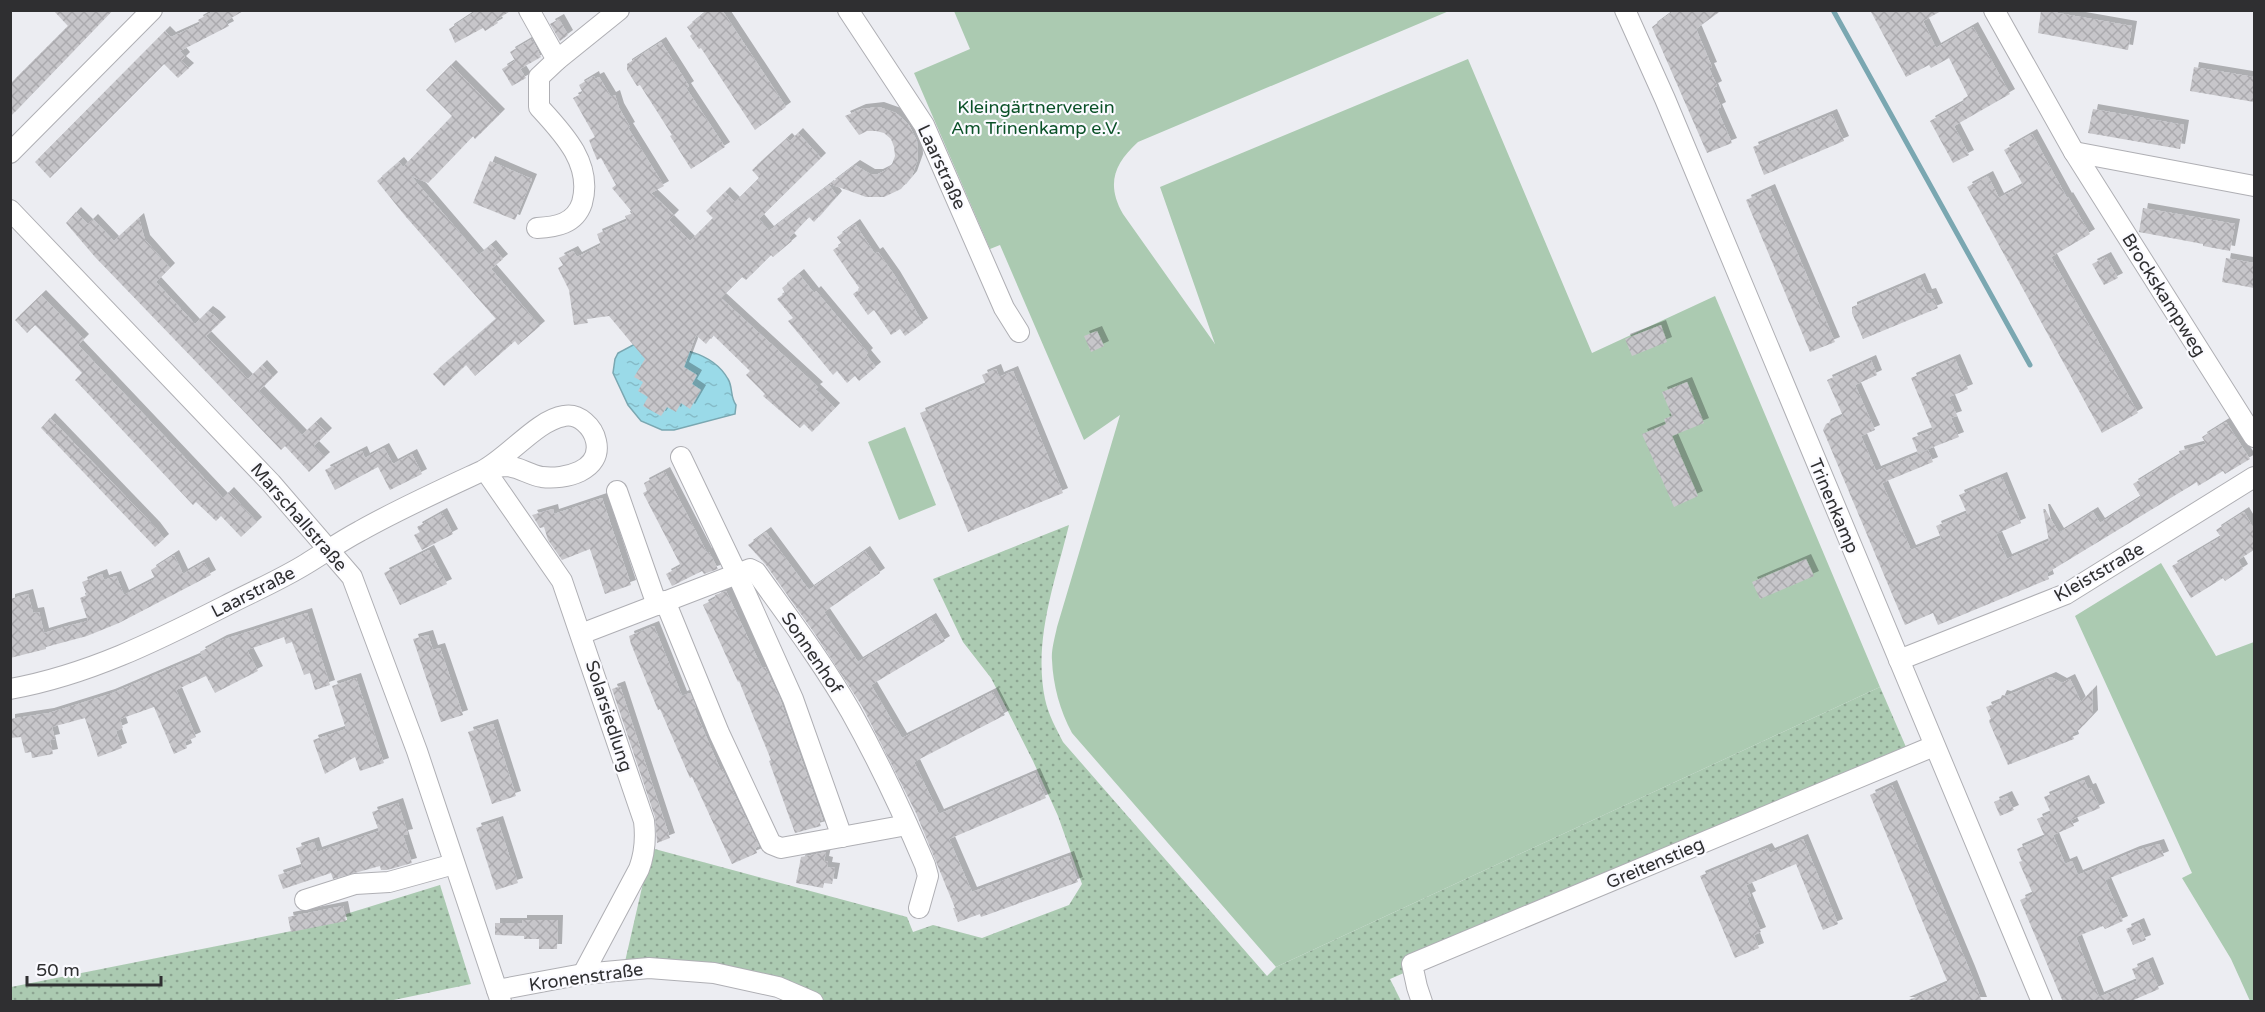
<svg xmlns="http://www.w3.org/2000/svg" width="2265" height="1012" font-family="'Varela Round',sans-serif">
  <defs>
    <pattern id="park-dots" width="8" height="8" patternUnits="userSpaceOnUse" patternTransform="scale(1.5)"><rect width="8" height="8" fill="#abcab1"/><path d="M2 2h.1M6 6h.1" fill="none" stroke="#8ca491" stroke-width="1.8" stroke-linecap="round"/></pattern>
    <pattern id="water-ripples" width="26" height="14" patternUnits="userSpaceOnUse" patternTransform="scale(1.5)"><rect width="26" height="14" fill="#9adae8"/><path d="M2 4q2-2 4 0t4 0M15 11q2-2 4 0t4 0" fill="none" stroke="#85bbc7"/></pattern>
    <pattern id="building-cross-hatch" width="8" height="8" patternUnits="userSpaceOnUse" patternTransform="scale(1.5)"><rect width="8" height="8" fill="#c7c6ca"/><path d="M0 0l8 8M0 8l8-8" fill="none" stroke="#abaaae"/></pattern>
    <filter id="shadow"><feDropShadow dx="5" dy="-5" stdDeviation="0" flood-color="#0004"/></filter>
  </defs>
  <rect width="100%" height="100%" fill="#ecedf2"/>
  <g fill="#abcab1">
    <path d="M 954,11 L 1449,11 L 1138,142 C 1114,164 1106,184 1123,214 L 1215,344 L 1160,187 L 1468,59 L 1592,353 L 1715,296 L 1880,687 L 1276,967 L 1072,733 C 1060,711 1053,685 1052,660 C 1051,650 1055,637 1057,627 L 1120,415 L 1084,440 L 1000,245 L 990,249 L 914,73 L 970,49 Z"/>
    <polygon points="905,427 936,505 899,520 868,442"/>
    <polygon points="2161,563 2216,656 2254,642 2254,1001 2250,1001 2231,959 2182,878 2192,873 2075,616"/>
  </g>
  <g fill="url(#park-dots)">
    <path d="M 1069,525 C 1055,582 1033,640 1045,699 C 1048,714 1056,728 1063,742 L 1267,976 L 1276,967 L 1880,687 L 1909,754 L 1390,979 L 1401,1001 L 804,1002 L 774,992 L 624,966 L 651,848 L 907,917 L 913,932 L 933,925 L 982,938 L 1069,905 L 1082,884 L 1058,816 L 1033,761 L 991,678 L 963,642 L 933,579 Z"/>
    <polygon points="440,885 471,984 384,1002 11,1002 11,987 347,920 346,914"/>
  </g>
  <path fill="url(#water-ripples)" stroke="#7aa7b1" stroke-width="1.5" d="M 635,344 C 667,347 710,347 728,379 C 733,387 730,397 736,405 L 735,414 L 674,430 L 662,430 L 641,421 L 628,405 L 613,373 L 615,359 L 618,353 Z"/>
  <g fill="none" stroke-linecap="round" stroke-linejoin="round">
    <polyline stroke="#7aa7b1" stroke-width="5" points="1833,10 2030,365"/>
  </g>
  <g fill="url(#building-cross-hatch)" filter="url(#shadow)">
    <polygon points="53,10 113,10 10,117 10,84 68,26"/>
    <polygon points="215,10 245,10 226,21 229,26 180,51 185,57 181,61 189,68 178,78 164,64 50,178 35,162 165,31 171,37 200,24 198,20"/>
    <polygon points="478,10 512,10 496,20 498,23 485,31 483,28 455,43 449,29"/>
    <polygon points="708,10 722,10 786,107 755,130 701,48 699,49 690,36 692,34 687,27"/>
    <polygon points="1675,10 1722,10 1696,29 1712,67 1709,68 1717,86 1713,88 1721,107 1717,109 1732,143 1707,153 1652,27"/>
    <polygon points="1870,10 1943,10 1923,21 1936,48 1973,27 2010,94 1954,126 1969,155 1953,163 1930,121 1964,102 1963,99 1968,96 1949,58 1931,68 1929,65 1906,77"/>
    <polygon points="2041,10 2132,26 2128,50 2038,33"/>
    <polygon points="559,19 568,35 560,41 550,24"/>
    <polygon points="532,39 541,57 520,69 510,52"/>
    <polygon points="661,42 689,86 686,88 725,147 691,169 670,136 672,135 640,85 637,86 627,70 627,64"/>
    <polygon points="515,61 526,78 512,86 502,69"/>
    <polygon points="451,65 500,114 475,139 473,136 428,183 411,176 479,255 491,245 503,259 491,269 540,326 518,345 515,341 475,376 466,365 444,386 433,374 496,319 406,217 377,181 399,162 403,167 452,116 426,90"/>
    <polygon points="2194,67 2254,77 2254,102 2190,91"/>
    <polygon points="594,76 595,79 599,77 611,97 615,95 619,108 630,127 628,128 664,186 651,193 674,215 669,220 690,241 713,218 706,211 725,192 735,202 759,178 752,170 787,138 790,141 798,133 821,158 759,219 769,231 829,185 837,196 814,222 809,217 789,238 792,241 773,257 771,255 746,280 742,277 721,298 818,387 815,389 835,408 812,432 804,424 800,428 763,396 765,394 746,375 750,371 713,335 706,344 696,335 684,367 697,375 692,384 701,390 690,409 681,403 676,412 667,407 661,416 643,406 648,397 638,391 643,382 634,377 645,359 609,316 587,319 588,323 574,325 569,290 558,268 563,265 559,258 573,251 577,257 601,245 597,234 627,221 625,216 633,213 612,188 616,185 601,158 597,160 589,140 595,137 573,98 583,93 579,85"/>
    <polygon points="879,107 896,113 909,125 917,141 918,159 912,176 901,189 884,197 866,197 830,184 855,165 870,174 878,174 886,170 892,164 895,156 894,147 891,139 884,133 876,131 867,131 859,135 845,116 861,109"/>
    <polygon points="2093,109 2184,125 2180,149 2088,133"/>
    <polygon points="1832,114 1844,141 1764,175 1753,147"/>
    <polygon points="2032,134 2067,198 2068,197 2090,234 2051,257 2138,413 2102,433 1967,187 1988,176 1999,198 2023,185 2004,150"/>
    <polygon points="490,161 532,179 515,220 473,203"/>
    <polygon points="1770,189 1835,342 1810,352 1746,200"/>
    <polygon points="2143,208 2235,224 2230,251 2203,246 2203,244 2139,232"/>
    <polygon points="76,212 88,224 93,219 114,241 139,218 145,240 170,268 156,282 195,324 208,311 215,316 221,322 206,336 248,379 262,365 273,377 259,391 302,435 316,422 327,433 314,446 325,457 309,472 285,446 281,450 95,257 66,223"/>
    <polygon points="855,224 875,254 878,252 895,276 923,323 905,336 900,329 891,335 874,310 868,315 853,294 860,289 833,250 842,244 837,237"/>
    <polygon points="2106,257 2118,278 2104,285 2092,264"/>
    <polygon points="2226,258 2254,263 2254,288 2222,282"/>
    <polygon points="799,274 814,293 816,291 868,353 866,355 876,367 859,381 855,376 847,383 837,371 833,375 788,321 793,318 777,299 785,293 782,288"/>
    <polygon points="1920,278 1927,294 1931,293 1938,308 1863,339 1852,313 1852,307"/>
    <polygon points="41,295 84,339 78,345 223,498 229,492 257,522 241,537 221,516 216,521 196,502 193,505 75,380 82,373 64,354 35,325 27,333 15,320"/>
    <polygon points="1661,325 1667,342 1632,356 1625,339"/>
    <polygon points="1097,331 1104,346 1091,352 1084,336"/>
    <polygon points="1955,359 1968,389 1949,397 1957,416 1951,418 1959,437 1918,453 1912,438 1933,430 1911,378"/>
    <polygon points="1871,360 1877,375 1855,385 1875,430 1861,436 1876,471 1928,450 1933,462 1882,483 1911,550 1941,538 1936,526 1967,513 1959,495 2002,477 2021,523 1996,534 2007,559 2049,541 2043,509 2045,509 2059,533 2093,512 2100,523 2141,497 2133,484 2180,455 2179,451 2206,444 2202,437 2226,422 2250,459 2225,474 2223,471 2198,486 2197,482 2047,573 2049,579 1938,625 1933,613 1905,625 1823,430 1826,424 1843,416 1827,380"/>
    <polygon points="996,369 999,377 1013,371 1063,493 968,532 920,413 986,385 982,375"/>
    <polygon points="1687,382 1704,423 1672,436 1698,496 1674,507 1642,434 1666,424 1664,419 1672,416 1662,392"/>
    <polygon points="50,418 155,527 164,539 155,547 41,428"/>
    <polygon points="384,448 393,464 412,454 422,474 390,490 378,467 335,490 325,470 362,451 365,458"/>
    <polygon points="665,472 707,553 709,552 718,569 704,574 702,571 672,586 666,574 681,566 643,493 647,491 644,483"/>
    <polygon points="602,498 631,585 605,594 590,549 562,560 548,540 544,527 540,528 532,515 553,509 554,514"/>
    <polygon points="2244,512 2254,529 2254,550 2238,560 2243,569 2225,581 2223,578 2191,598 2172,566 2221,537 2216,530"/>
    <polygon points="442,513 453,534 422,550 414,535 420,532 417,527"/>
    <polygon points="766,532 809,590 865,551 880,573 824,612 858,662 931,618 945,641 871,685 902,738 993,692 1005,715 914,762 939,814 1035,773 1046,798 949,839 972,892 1069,856 1078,882 981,917 980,914 958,922 953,908 955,908 916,813 862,706 815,634 766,565 748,545"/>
    <polygon points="429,550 447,584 400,605 384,573"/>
    <polygon points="174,555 183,574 204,562 211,575 119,623 87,636 46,647 46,649 10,658 10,599 28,594 33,613 39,612 44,633 64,627 88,621 80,598 87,595 82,582 102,574 104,580 116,576 124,595 155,579 151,570"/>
    <polygon points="1806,559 1814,576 1760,599 1752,582"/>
    <polygon points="726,591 762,668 765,667 780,699 823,820 819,821 821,826 795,833 769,761 771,760 739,681 738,682 703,605 716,598 715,595"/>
    <polygon points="307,613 330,685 315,690 310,673 304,675 292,642 286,644 284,637 247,650 258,671 215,693 206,676 176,690 196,737 185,742 187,748 174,754 154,707 120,719 123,728 116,731 122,748 98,757 85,718 52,727 55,739 50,740 53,754 32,758 31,752 25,753 21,737 10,738 10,719 49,713 110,694 202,655 200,652 222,640"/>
    <polygon points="654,626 682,696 690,693 696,707 694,708 720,769 722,769 759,846 755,848 757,853 732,864 692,777 690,778 660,709 658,710 631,644 629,636"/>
    <polygon points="428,635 433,650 440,648 463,715 441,722 413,639"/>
    <polygon points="2051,677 2062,683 2070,679 2081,702 2092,690 2093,715 2079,730 2072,733 2074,739 2008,765 1990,724 1989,720 1991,719 1986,707 1999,702 2002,695 2006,696"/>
    <polygon points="356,678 384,763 360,771 355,757 325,774 313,740 346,729 332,686"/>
    <polygon points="620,686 670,838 657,843 655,817 612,689"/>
    <polygon points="493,724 516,796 492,804 468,732"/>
    <polygon points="2084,780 2088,789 2091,788 2100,808 2071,820 2074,826 2053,835 2065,864 2072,861 2078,875 2135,851 2159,844 2164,856 2105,880 2123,921 2105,929 2103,926 2076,937 2099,997 2137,981 2132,969 2148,962 2159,989 2129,1002 2063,1002 2020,900 2033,894 2019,862 2022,861 2017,849 2045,837 2037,819 2051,813 2044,797"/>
    <polygon points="1892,785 1970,971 1982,1002 1904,1002 1948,983 1870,795"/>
    <polygon points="2007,796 2014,810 2000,816 1994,802"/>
    <polygon points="398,803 408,834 403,835 412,863 387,870 381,870 380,866 333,879 331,873 283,889 278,875 302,867 296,848 314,842 317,852 379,831 372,812"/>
    <polygon points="498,821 518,883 496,890 476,828"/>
    <polygon points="1803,839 1838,924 1823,930 1796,864 1746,885 1751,896 1747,898 1761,932 1754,935 1759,948 1735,958 1700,876 1767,848 1770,853"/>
    <polygon points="826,852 824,861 828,862 827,867 835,868 832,884 824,883 823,888 796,883 801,857"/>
    <polygon points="343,906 346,921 291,932 288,917"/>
    <polygon points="522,920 558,920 557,949 539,949 539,939 524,939 524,936 495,935 495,923 522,923"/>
    <polygon points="2139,923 2146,940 2133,945 2126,929"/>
  </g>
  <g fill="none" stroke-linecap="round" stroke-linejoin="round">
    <defs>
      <g id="minor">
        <polyline points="529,10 557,60"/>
        <polyline points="848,10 924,125 1004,308 1019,332"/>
        <polyline points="1625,10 1665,99 2042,1002"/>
        <polyline points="1994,10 2074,152 2254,437"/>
        <polyline points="2074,152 2254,186"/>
        <polyline points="10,153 152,10"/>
        <polyline points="10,210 271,483 352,577 417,751 501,1002"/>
        <path d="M 537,228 C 556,227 575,224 582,203 C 593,164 563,133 539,107 L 539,77 L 557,60 L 619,10"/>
        <polyline points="681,457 737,574 793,699 842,837"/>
        <path d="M 485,470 L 562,581 L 644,821 C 646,838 645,853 639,869 L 583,974"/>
        <polyline points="617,491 657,605"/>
        <polyline points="665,601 719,733 771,844 781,848 907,825"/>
        <path d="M 581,634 L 750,569 L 756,572 C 789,618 823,663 851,712 C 879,762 903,813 925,865 L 928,876 L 919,908"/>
        <polyline points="1899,660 2066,594 2254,477"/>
        <path d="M 10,689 C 88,675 156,641 225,606 C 252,592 280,580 306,564 C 324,553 341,541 360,531 C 399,509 441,490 482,471 C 508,458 537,420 564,416 C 579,413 593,427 596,441 C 603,471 564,480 542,477 C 530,475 519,467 507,466 C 500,466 492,468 485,470"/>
        <polyline points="305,900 355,884 389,882 454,864"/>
        <polyline points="497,990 583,974 649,968 714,973 778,987 813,1002"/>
        <polyline points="1422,1002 1417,987 1412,964 1934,746"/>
      </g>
    </defs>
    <use href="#minor" stroke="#afafb4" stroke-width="22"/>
    <use href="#minor" stroke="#fff" stroke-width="20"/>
  </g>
  <g text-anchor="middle" stroke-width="4.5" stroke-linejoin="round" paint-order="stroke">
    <g font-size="18" fill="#0a5127" stroke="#fafaff">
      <text x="1036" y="113">Kleingärtnerverein<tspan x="1036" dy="21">Am Trinenkamp e.V.</tspan></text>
    </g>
    <g font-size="18" fill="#2f2f31" stroke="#fafaff">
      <text transform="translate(942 167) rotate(65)" y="6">Laarstraße</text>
      <text transform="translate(2164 295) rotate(58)" y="6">Brockskampweg</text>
      <text transform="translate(1834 506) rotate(67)" y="6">Trinenkamp</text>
      <text transform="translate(299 517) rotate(49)" y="6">Marschallstraße</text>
      <text transform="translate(2099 572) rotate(-30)" y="6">Kleiststraße</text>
      <text transform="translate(253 592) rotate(-27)" y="6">Laarstraße</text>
      <text transform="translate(812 653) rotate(56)" y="6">Sonnenhof</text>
      <text transform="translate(609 716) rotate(72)" y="6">Solarsiedlung</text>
      <text transform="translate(1655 863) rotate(-23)" y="6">Greitenstieg</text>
      <text transform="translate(586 977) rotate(-8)" y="6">Kronenstraße</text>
    </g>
  </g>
  <rect width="2265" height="1012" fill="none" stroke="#2f2f31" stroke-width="24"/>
  <path d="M27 976v9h134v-9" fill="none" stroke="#2f2f31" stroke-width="3"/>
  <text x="36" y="976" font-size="18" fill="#2f2f31" stroke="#fafaff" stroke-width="4.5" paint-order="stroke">50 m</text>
</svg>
